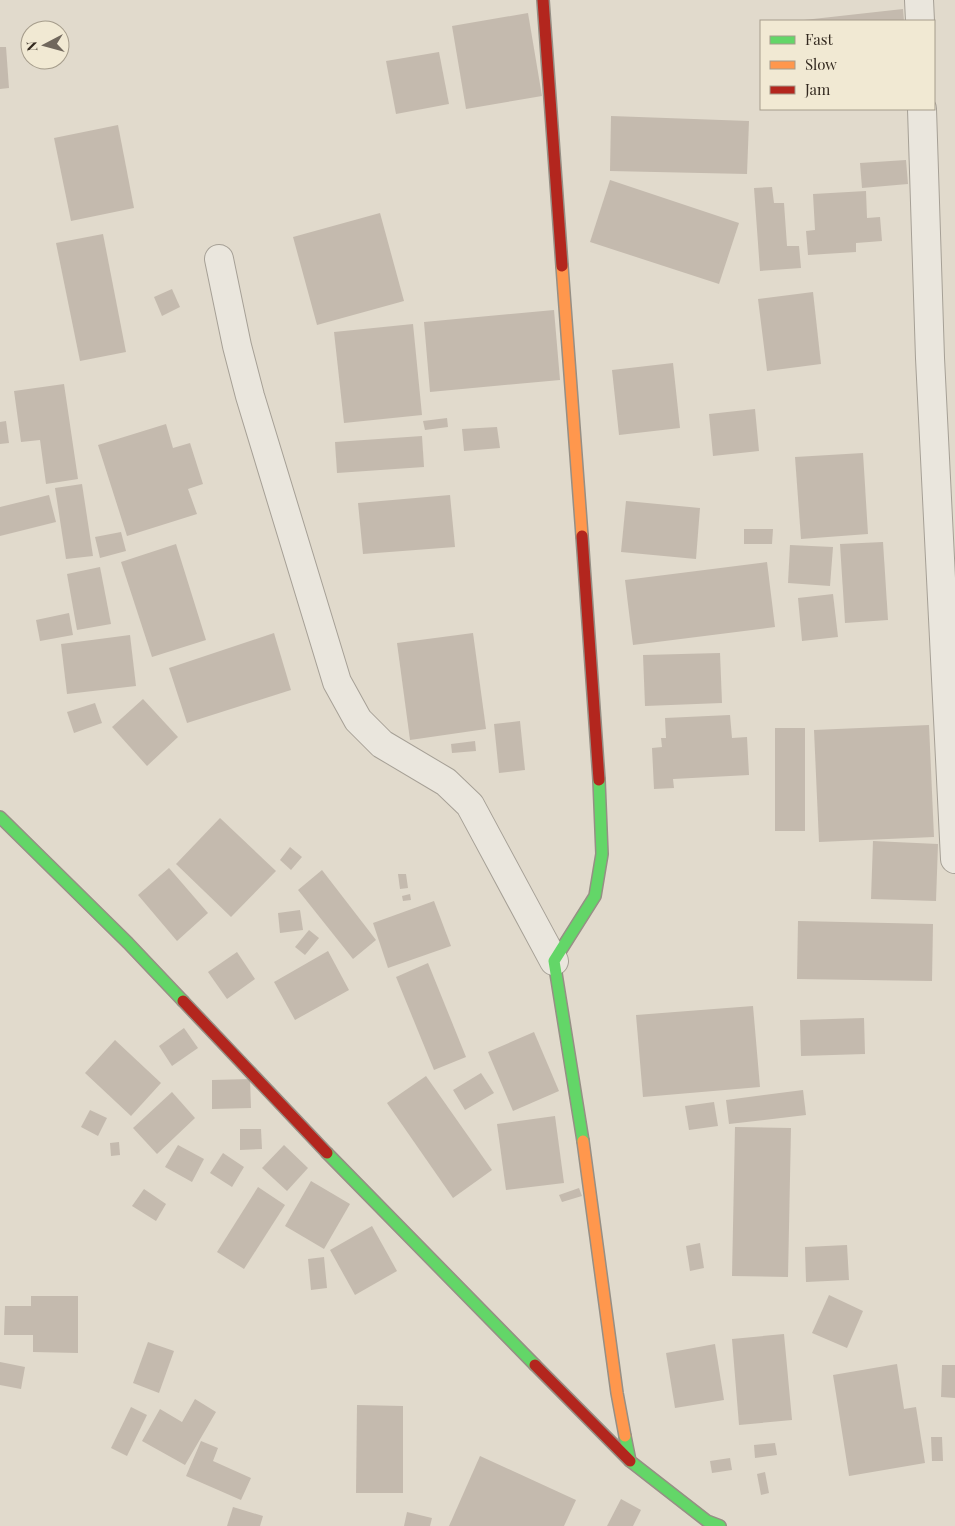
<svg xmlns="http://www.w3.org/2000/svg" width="955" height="1526" font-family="'Playfair Display',serif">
  <rect width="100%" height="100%" fill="#e1dacc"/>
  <g fill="#c4baae">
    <polygon points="903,9 904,21 804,21 804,20"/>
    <polygon points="528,13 542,96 466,109 452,26"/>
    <polygon points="0,47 6,47 9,88 0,89"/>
    <polygon points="439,52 449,104 396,114 386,61"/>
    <polygon points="611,116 749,121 747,174 610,171"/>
    <polygon points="118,125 134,208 71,221 54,138"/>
    <polygon points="906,160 908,184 862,188 860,163"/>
    <polygon points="610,180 739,223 719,284 590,242"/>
    <polygon points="772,187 774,203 784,203 787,246 799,246 801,268 760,271 754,188"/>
    <polygon points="866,191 867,218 880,217 882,241 856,243 856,252 808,255 806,231 815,230 813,194"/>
    <polygon points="380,213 404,301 317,325 293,237"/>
    <polygon points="103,234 126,352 80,361 56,243"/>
    <polygon points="172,289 180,307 162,316 154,297"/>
    <polygon points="813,292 821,364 767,371 758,299"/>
    <polygon points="554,310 560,380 430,392 424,322"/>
    <polygon points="413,324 422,415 344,423 334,332"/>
    <polygon points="673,363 680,428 619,435 612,370"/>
    <polygon points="64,384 78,479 46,484 40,440 21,442 14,391"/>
    <polygon points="755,409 759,451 713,456 709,414"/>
    <polygon points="447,418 448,427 425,430 423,421"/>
    <polygon points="6,421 9,443 0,444 0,422"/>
    <polygon points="166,424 173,448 190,443 203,484 188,489 197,514 127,536 98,445"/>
    <polygon points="497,427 500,448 464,451 462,429"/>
    <polygon points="422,436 424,467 337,473 335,442"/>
    <polygon points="863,453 868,534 801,539 795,457"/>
    <polygon points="82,484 93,556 66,559 55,488"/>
    <polygon points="49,495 56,522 0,536 0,507"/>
    <polygon points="450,495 455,547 363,554 358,503"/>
    <polygon points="626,501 700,508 696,559 621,552"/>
    <polygon points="744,529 773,529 772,544 744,544"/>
    <polygon points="121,532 126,551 100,558 95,537"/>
    <polygon points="883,542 888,620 845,623 840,544"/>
    <polygon points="176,544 206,640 152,657 121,562"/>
    <polygon points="790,545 833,547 830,586 788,583"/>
    <polygon points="767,562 775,627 633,645 625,580"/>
    <polygon points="100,567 111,624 77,630 67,574"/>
    <polygon points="833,594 838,637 802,641 798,598"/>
    <polygon points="69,613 73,635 40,641 36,620"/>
    <polygon points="274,633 291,690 187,723 169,668"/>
    <polygon points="473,633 486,729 410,740 397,643"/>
    <polygon points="130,635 136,686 67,694 61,644"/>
    <polygon points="720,653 722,703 645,706 643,655"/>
    <polygon points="143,699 178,737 147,766 112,727"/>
    <polygon points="95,703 102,723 74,733 67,712"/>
    <polygon points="730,715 732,738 747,737 749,775 673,779 674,788 654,789 652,748 662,747 661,738 666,738 665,718"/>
    <polygon points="520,721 525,770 499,773 494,724"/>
    <polygon points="929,725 934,837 819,842 814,730"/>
    <rect x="775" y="728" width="30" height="103"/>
    <polygon points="475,741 476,751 452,753 451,744"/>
    <polygon points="220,818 276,871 231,917 176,864"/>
    <polygon points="873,841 938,844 936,901 871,899"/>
    <polygon points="290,847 302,857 291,870 280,860"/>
    <polygon points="169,868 208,913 177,941 138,895"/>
    <polygon points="322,870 376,940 353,959 298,890"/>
    <polygon points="398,874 406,874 408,888 400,889"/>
    <polygon points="410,894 411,900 403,901 402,896"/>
    <polygon points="434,901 451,946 388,968 373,923"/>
    <polygon points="300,910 303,930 280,933 278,913"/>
    <polygon points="798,921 933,924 932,981 797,979"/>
    <polygon points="309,930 319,938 305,955 295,947"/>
    <polygon points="328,951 349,990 295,1020 274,982"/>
    <polygon points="237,952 255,979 227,999 208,972"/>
    <polygon points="428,963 466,1057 434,1070 396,977"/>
    <polygon points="753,1006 760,1087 643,1097 636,1015"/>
    <polygon points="864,1018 865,1054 801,1056 800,1020"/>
    <polygon points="184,1028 198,1048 172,1066 159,1046"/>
    <polygon points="534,1032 559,1091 513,1111 488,1052"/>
    <polygon points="115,1040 161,1083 131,1116 85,1073"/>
    <polygon points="481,1073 494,1093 465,1110 453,1090"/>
    <polygon points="426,1076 492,1170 453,1198 387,1103"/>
    <polygon points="250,1079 251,1108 212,1109 212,1080"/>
    <polygon points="803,1090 806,1115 729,1124 726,1100"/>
    <polygon points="172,1092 195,1118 157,1154 133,1128"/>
    <polygon points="714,1102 718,1126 689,1130 685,1106"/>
    <polygon points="90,1110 107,1118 98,1136 81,1127"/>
    <polygon points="555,1116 564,1183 506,1190 497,1124"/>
    <polygon points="735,1127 791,1128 788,1277 732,1276"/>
    <polygon points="240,1129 261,1129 262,1149 240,1150"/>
    <polygon points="119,1142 120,1155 111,1156 110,1143"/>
    <polygon points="178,1145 204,1159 192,1182 165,1167"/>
    <polygon points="284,1145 308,1168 287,1191 262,1168"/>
    <polygon points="223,1153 244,1167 232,1187 210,1173"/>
    <polygon points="311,1181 350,1204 324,1249 285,1226"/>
    <polygon points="258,1187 285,1205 244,1269 217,1252"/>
    <polygon points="579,1188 582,1196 562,1202 559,1195"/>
    <polygon points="144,1189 166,1204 156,1221 132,1206"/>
    <polygon points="372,1226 397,1271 355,1295 330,1250"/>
    <polygon points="700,1243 704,1268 690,1271 686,1246"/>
    <polygon points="847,1245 849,1280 806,1282 805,1247"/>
    <polygon points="324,1257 327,1288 311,1290 308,1259"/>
    <polygon points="829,1295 863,1311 847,1348 812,1333"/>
    <polygon points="31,1296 78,1296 78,1353 33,1352 33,1335 4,1335 5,1306 31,1306"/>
    <polygon points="784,1334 792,1420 739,1425 732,1339"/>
    <polygon points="148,1342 174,1351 159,1393 133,1383"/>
    <polygon points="715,1344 724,1400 675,1408 666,1353"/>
    <polygon points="0,1362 25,1367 21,1389 0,1385"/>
    <polygon points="897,1364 904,1409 916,1407 925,1463 849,1476 833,1375"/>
    <polygon points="942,1365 955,1365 955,1398 941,1397"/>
    <polygon points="195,1399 216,1412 185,1465 142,1441 160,1409 182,1422"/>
    <polygon points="357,1405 403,1406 403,1493 356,1493"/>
    <polygon points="131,1407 147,1415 127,1456 111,1448"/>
    <polygon points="931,1437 942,1437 943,1461 932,1461"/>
    <polygon points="201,1441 218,1448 213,1461 251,1478 241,1500 186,1476"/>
    <polygon points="775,1443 777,1455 755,1458 754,1445"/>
    <polygon points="480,1456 576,1500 564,1526 449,1526"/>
    <polygon points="730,1458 732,1470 712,1473 710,1461"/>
    <polygon points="765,1472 769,1493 761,1495 757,1474"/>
    <polygon points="621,1499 641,1510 633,1526 607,1526"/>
    <polygon points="233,1507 263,1516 260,1526 227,1526"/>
    <polygon points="407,1512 432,1518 430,1526 404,1526"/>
  </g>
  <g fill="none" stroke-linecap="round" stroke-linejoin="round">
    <defs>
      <g id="street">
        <polyline points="919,0 920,21"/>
        <polyline points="922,109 930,358 955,859"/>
        <polyline points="219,259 237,346 250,396 337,682 358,720 382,744 446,782 470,805 554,961"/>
      </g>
      <g id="fast">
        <polyline points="0,817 128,943 183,1001"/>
        <polyline points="583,1141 554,961 595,896 602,854 599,780"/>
        <polyline points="327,1153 535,1365"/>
        <polyline points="625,1436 630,1461 707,1521 720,1526"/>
      </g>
      <g id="slow">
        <polyline points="562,266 582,536"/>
        <polyline points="583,1141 617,1393 625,1436"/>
      </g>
      <g id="jam">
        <polyline points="543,0 562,266"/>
        <polyline points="582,536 599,780"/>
        <polyline points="183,1001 327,1153"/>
        <polyline points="535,1365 630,1461"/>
      </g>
    </defs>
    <use href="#street" stroke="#a6a096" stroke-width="30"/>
    <use href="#fast" stroke="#968f85" stroke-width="14"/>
    <use href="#slow" stroke="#968f85" stroke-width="14"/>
    <use href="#jam" stroke="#968f85" stroke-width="14"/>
    <use href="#street" stroke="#eae6dd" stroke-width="28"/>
    <use href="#fast" stroke="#63d668" stroke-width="11"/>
    <use href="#slow" stroke="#ff974d" stroke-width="11"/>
    <use href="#jam" stroke="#b3261e" stroke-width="11"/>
  </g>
  <rect x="760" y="20" width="175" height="90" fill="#f1e9d3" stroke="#a59c8b"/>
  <rect x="770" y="36" width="25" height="8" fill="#63d668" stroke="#a59c8b"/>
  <text x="805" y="45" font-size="15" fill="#33291f">Fast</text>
  <rect x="770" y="61" width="25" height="8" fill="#ff974d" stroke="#a59c8b"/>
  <text x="805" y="70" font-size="15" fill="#33291f">Slow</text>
  <rect x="770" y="86" width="25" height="8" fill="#b3261e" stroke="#a59c8b"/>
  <text x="805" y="95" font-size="15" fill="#33291f">Jam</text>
  <g transform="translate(45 45) rotate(264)"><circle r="24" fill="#f1e9d3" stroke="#a59c8b"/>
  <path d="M0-4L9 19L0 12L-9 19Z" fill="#70675c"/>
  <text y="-8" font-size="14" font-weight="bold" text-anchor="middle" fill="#33291f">N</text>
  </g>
</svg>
